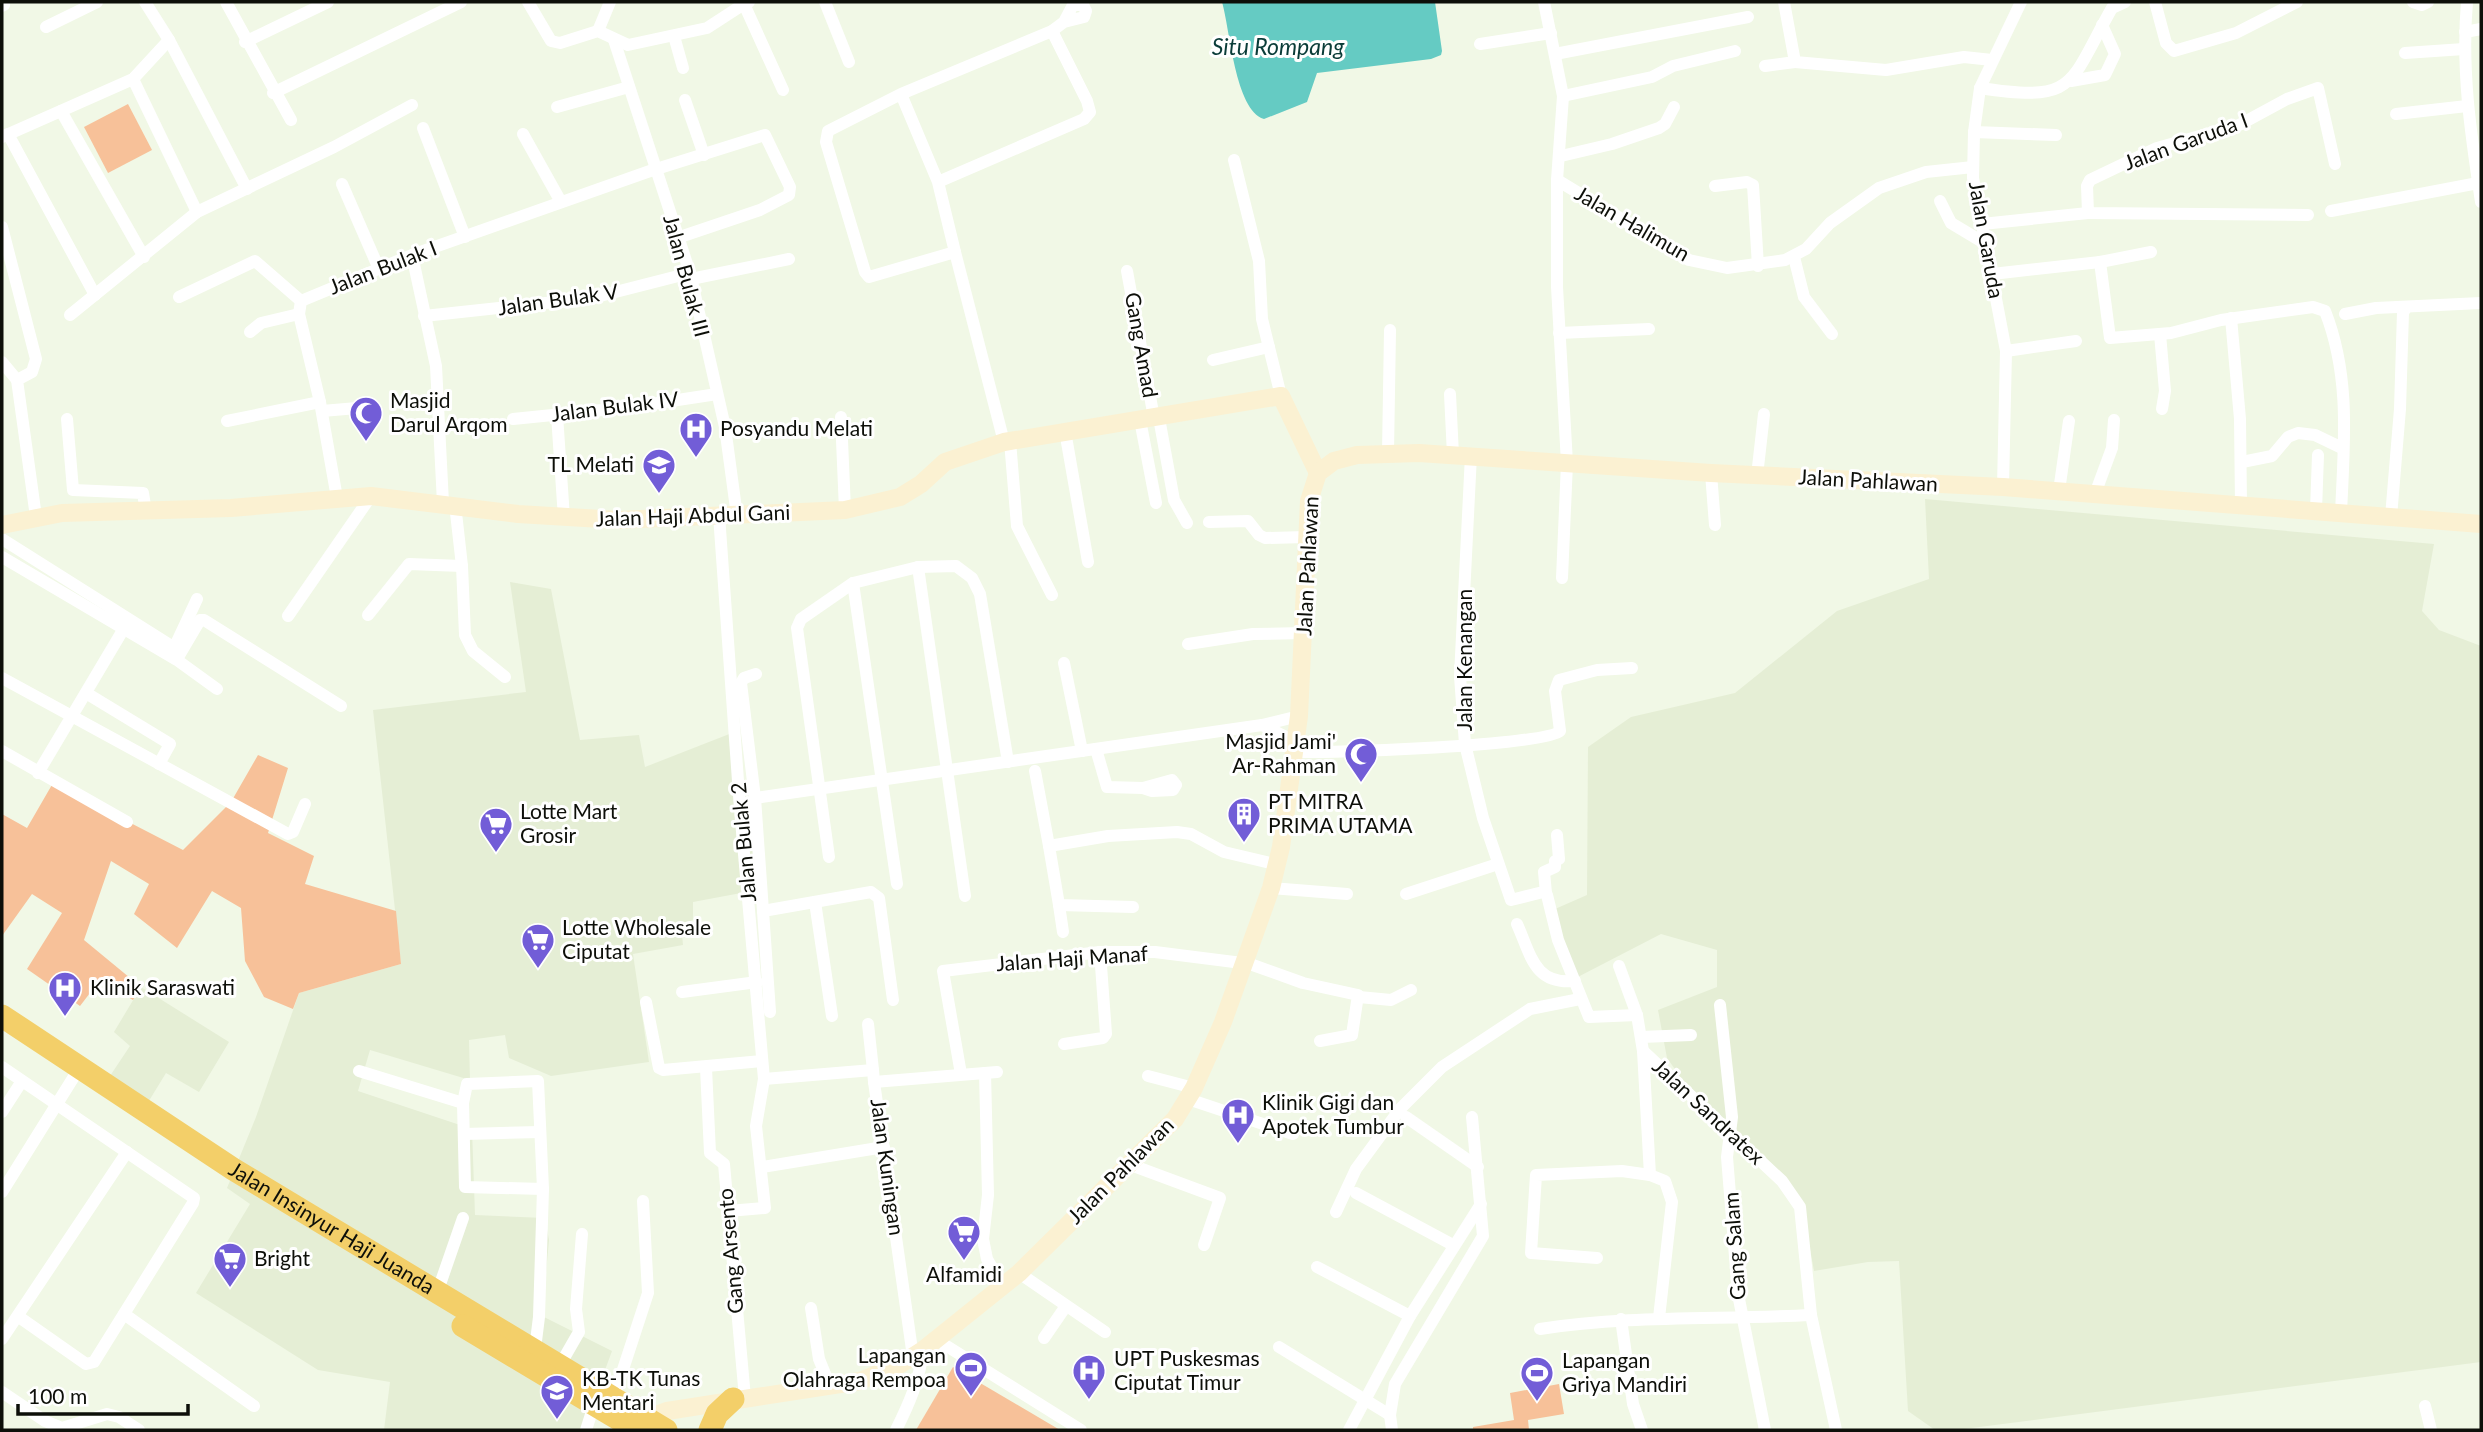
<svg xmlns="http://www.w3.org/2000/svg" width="2483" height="1432" font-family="Lato,sans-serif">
  <rect width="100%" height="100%" fill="#f1f8e6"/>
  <g fill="#e5eed5">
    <polygon points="1925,499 2434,544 2422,611 2439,630 2481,646 2481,1362 1956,1430 1935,1430 1908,1411 1899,1261 1868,1262 1814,1271 1802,1205 1701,1106 1667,1058 1658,1010 1717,987 1717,950 1661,934 1572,980 1555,909 1587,895 1588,747 1631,717 1735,693 1837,611 1929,579"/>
    <polygon points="510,582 551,589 580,740 639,735 645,767 737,731 757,890 693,902 693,920 681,924 683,945 633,954 649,1062 551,1076 509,1058 505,1035 469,1040 470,1080 370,1050 358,1091 472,1129 475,1215 545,1218 549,1240 542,1316 612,1351 583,1430 384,1430 390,1382 318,1370 196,1293 250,1204 227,1188 256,1117 299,993 401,964 373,710 526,692"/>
    <polygon points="141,987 229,1042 199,1092 166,1073 147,1104 110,1076 130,1046 114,1032"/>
  </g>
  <g fill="#f7c199">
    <polygon points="128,104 152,150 108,173 84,127"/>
    <polygon points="258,755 288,768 268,833 314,856 305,884 396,911 401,964 299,993 293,1009 264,997 245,961 241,908 212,891 177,948 134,914 149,884 111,861 84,940 141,987 133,1000 100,980 80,1006 27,969 62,913 32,894 2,936 2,814 27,828 53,783 183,850 231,802"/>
    <polygon points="953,1367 1060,1430 916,1430"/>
    <polygon points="1559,1384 1564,1414 1528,1420 1529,1430 1473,1430 1473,1427 1514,1420 1510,1393"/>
  </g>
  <path fill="#65cbc3" d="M 1222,2 L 1435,2 L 1442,51 L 1441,55 L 1431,59 L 1317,73 L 1307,102 L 1264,119 C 1235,110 1230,29 1222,2 Z"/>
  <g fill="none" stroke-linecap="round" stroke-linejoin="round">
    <g stroke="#fff" stroke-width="12">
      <polyline points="145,2 169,40 247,189"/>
      <polyline points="226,2 291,120"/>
      <polyline points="528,2 551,41 560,43 598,31 628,45 707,28 744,4"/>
      <polyline points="749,2 744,4 783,90"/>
      <polyline points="825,2 849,62"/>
      <polyline points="1544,2 1563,96 1557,180 1557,287 1567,463 1562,578"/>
      <polyline points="1784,2 1795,62 1886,70 1964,57 1992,60"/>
      <polyline points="2155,2 2166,43 2174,51 2236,33 2297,2"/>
      <polyline points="2413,2 2422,5 2428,2"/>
      <path d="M 2467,2 C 2461,70 2471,135 2481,202"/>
      <polyline points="2,6 4,5"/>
      <polyline points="46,27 97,2"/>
      <polyline points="598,31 610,2"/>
      <polyline points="1052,31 1064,22 1084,17 1086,11 1083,5 1073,5 1064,22"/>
      <polyline points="2465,32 2481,29"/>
      <polyline points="674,36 683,68"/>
      <polyline points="614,40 690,273 725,427 737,516"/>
      <polyline points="245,42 328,2"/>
      <polyline points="1480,44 1551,33"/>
      <polyline points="2405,53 2464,49"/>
      <polyline points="1555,54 1748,17"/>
      <polyline points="1765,66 1795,62"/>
      <polyline points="133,79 197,212"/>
      <polyline points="2071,81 2105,75 2115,54 2102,25"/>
      <path d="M 1980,88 C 2078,103 2068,85 2112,8 L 2125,2"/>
      <polyline points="273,93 461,2"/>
      <polyline points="901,94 938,182 955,252 869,277 865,272 826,142 828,131 901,94 1052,31 1087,101 1090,112 1084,119 938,182"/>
      <polyline points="1563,96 1652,77 1673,66 1735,51"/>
      <polyline points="685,100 704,155"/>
      <polyline points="557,107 629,87"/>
      <polyline points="61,111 144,257"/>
      <polyline points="2396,114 2467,106"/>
      <polyline points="423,128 465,237"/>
      <polyline points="1974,132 2056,135"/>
      <polyline points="8,134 95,295"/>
      <polyline points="523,134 561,202"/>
      <polyline points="2,137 133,79 169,40"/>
      <polyline points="1561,156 1612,144 1659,128 1665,124 1674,107"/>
      <polyline points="1234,160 1259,261 1262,319 1281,396"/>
      <polyline points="1557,180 1689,260 1727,268 1785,260 1806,249 1830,223 1879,188 1926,172 1973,167"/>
      <polyline points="342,184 379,269"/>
      <polyline points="1715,186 1747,182 1753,185 1758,266"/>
      <polyline points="1940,201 1951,223 1986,244"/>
      <polyline points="2331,211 2478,183"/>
      <polyline points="2308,215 2088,213 2087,186 2090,180 2157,148 2239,125 2287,99 2318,88 2335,164"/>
      <polyline points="1982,224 2088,213"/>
      <polyline points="2,227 36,359 32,372 17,380 36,517"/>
      <polyline points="955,252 1004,442"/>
      <path d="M 2151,252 L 2100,262 L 2110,338 L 2171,333 L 2221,320 L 2313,307 L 2325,311 C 2351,377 2344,444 2341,513"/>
      <polyline points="412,255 436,366 443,503"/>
      <polyline points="1794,257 1804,297 1832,334"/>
      <polyline points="1127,271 1154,418"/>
      <polyline points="1992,274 2100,262"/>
      <polyline points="691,279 789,259"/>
      <polyline points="179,297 255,261 301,301"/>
      <polyline points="2345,314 2376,308 2481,303"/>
      <polyline points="70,315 197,212 334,147 412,105"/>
      <polyline points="424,316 592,298 690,273"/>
      <polyline points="2231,318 2240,419 2241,505"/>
      <polyline points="250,332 261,323 299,314"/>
      <polyline points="1559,333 1649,329"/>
      <polyline points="2160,334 2165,391 2162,409"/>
      <polyline points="2006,351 2076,341"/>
      <polyline points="1213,360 1269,347"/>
      <polyline points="2,362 17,380"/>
      <polyline points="1450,394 1453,455"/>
      <polyline points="322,411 369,407"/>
      <polyline points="557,415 564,518"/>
      <polyline points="841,417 845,510"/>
      <polyline points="1159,418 1174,500 1187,523"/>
      <polyline points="67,419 73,490 143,493 146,512"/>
      <polyline points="513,419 632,407 717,394"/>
      <polyline points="1140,420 1156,503"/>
      <polyline points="227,421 320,402"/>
      <polyline points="1065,431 1088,562"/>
      <polyline points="1010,441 1017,526 1052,595"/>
      <polyline points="1388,453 1390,330"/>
      <polyline points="1471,455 1460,676 1465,744 1483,818 1511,900 1543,892 1547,895 1558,940 1589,1017 1637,1015 1643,1051 1650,1175 1665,1181 1672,1202 1659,1318"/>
      <polyline points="2242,462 2272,456 2288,437 2298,433 2315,435 2342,448"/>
      <polyline points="1711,473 1715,525"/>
      <polyline points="1757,476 1764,414"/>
      <polyline points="2003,487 2006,351 1973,178 1974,132 1980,88 2021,2"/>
      <polyline points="2059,491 2069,421"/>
      <polyline points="2095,494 2112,448 2114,420"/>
      <polyline points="337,498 320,402 299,314 301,301 412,255 650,171 765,135 790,187 789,195 760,210 677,238"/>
      <polyline points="455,504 462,566 465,635 473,651 505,677"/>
      <polyline points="2316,511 2318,455"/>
      <polyline points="719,515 740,809 764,1079 756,1126 765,1208 728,1211"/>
      <polyline points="2391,517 2400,409 2403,312 2407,307"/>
      <polyline points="1209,522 1248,521 1259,535 1265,538 1306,537"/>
      <polyline points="2,539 170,645 175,646 197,599"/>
      <polyline points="2,557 177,660 217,689"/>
      <polyline points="918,567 965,896"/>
      <polyline points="853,583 897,884"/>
      <polyline points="368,615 409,564 462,566"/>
      <polyline points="288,616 371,496"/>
      <polyline points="1188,644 1253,634 1304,633"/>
      <polyline points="177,659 200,620 204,620 341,706"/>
      <polyline points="1064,663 1082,751"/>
      <polyline points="756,674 744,678 741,683 755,798 763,911"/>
      <polyline points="2,678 288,834 293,832 305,804"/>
      <polyline points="86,693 170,744 159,764"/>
      <polyline points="1262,725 1296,742"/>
      <polyline points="1096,749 1107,787 1143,788 1172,780 1176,785 1173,790 1152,791 1143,788"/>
      <polyline points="2,751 127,822"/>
      <path d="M 1295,752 C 1329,753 1546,746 1560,731 L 1555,691 L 1559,680 L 1597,670 L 1632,668"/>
      <polyline points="1035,771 1049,846 1108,836 1177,832 1191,834 1224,852 1275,864"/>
      <polyline points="38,773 123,630"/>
      <polyline points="755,798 1262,725 1299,716"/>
      <polyline points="1049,846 1059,905 1133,907"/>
      <polyline points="829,857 797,628 801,619 853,583 918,567 956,566 972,578 980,594 1008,762"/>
      <polyline points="1271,888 1347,894"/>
      <polyline points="1546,893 1544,872 1555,867 1555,861 1559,859 1557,835"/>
      <polyline points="1406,894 1498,864"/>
      <polyline points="815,902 832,1016"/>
      <polyline points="1059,905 1063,932"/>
      <path d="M 1517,924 C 1531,955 1534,985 1575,981"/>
      <polyline points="1619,966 1637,1015"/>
      <polyline points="682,992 757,982"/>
      <polyline points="1359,997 1391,1000 1411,990"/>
      <polyline points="646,1002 659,1068 663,1070 762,1061"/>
      <polyline points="1720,1005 1732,1117 1727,1157 1738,1294 1765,1430"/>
      <polyline points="770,1012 763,911 871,892 879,898 893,1000"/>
      <polyline points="868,1024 873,1070"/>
      <polyline points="1641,1037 1691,1035"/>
      <polyline points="1064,1044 1103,1038 1106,1034 1100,952"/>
      <polyline points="1643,1051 1782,1181 1800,1207 1811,1315 1836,1430"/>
      <polyline points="2,1067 194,1198 193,1203 94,1362 86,1364 19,1317"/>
      <polyline points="706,1068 710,1153 724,1164 745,1398"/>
      <polyline points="359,1071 463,1103"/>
      <polyline points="985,1073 988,1195 983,1239 987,1259 1003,1286"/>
      <polyline points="961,1074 943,971 1100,952 1155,952 1250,964 1303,983 1358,995 1352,1035 1320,1041"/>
      <polyline points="1148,1076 1194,1088"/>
      <polyline points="764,1079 873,1070 874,1082"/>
      <polygon points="538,1081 543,1189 465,1187 463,1103 467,1084"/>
      <polyline points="1188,1099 1293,1134"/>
      <polyline points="2,1112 22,1081"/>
      <polyline points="1406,1117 1478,1167"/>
      <polyline points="464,1134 540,1132"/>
      <polyline points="1131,1165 1220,1198 1204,1245"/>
      <polyline points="762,1167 884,1147"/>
      <polyline points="2,1192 80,1067"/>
      <polyline points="1356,1193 1453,1245"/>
      <polyline points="1336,1212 1356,1169 1400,1109 1442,1067 1530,1009 1580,999"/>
      <polyline points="1597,1258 1531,1253 1536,1175 1622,1171 1650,1175"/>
      <polyline points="1317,1267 1410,1316"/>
      <polyline points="1019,1273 1105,1332"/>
      <polyline points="437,1293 463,1218"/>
      <polyline points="811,1308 819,1359 830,1386"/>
      <polyline points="124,1314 254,1406"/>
      <polyline points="1621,1319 1633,1404 1642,1430"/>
      <path d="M 1540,1329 C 1630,1315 1720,1320 1811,1315"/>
      <polyline points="1044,1338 1066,1306"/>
      <polyline points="2,1339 127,1152"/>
      <polyline points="937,1340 1081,1430"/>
      <polyline points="1279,1347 1390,1415"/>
      <polyline points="535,1349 539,1317 543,1189"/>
      <polyline points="913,1357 874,1082 997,1072"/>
      <polyline points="560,1365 579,1332 576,1309 582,1234"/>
      <polyline points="2,1392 45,1421 62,1428 107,1414 119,1417 139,1430"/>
      <polyline points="614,1397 648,1293 643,1201"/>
      <polyline points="2425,1406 2431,1430"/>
      <polyline points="586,1430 594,1405"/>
      <path d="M 896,1430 C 909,1404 920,1379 923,1350"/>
      <polyline points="1349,1430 1410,1316 1481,1204"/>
      <polyline points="1392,1430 1390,1415 1395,1384 1483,1236 1472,1117"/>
    </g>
    <g stroke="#fbf1d2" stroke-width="18">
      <polyline points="2,525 62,513 231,508 371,496 518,514 618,520 845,510 900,497 921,484 945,462 1004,442 1281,396 1318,473"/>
      <polyline points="637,1422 667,1411 860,1381 901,1364 923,1350 1019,1273 1175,1119 1194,1088 1223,1022 1271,888 1281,847 1299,716 1309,501 1318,473 1334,461 1357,455 1419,453 1711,473 2003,487 2481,524"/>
    </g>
    <g stroke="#f3cf69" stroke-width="23">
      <path id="s1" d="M 2,1016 L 233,1169 L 666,1430"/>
      <polyline points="463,1326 637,1430"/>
      <polyline points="710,1430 717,1414 733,1399"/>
    </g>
  </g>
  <defs>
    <symbol id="mosque-pin" viewBox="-11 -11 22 30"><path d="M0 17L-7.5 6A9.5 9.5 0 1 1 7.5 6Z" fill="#725dd7" stroke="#fff"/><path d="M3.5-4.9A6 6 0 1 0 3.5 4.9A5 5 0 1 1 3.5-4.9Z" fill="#fff"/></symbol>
    <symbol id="hospital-pin" viewBox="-11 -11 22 30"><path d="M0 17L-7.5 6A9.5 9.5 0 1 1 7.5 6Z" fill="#725dd7" stroke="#fff"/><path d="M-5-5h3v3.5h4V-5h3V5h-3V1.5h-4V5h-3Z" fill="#fff"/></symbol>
    <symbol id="school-pin" viewBox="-11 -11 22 30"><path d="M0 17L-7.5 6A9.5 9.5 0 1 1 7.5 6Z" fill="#725dd7" stroke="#fff"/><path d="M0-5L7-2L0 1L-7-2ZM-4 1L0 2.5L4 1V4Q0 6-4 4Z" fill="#fff"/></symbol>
    <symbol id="building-pin" viewBox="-11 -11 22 30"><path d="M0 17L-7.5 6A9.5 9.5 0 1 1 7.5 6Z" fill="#725dd7" stroke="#fff"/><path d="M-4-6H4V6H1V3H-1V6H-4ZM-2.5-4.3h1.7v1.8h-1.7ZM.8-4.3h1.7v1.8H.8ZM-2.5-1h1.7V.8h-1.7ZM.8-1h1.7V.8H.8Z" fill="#fff"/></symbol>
    <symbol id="supermarket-pin" viewBox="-11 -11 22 30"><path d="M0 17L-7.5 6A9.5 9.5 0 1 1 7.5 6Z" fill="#725dd7" stroke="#fff"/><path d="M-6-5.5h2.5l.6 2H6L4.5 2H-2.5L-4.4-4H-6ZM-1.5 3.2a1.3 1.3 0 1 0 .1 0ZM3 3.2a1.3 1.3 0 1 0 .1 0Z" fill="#fff"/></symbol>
    <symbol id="stadium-pin" viewBox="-11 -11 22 30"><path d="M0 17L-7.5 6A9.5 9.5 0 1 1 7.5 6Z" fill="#725dd7" stroke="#fff"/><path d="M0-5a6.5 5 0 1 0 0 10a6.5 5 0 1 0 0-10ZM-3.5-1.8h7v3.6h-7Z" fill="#fff"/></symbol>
  </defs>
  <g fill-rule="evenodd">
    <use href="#mosque-pin" x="347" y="394" width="38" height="52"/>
    <use href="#hospital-pin" x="677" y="410" width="38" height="52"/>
    <use href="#school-pin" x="640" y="446" width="38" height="52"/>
    <use href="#mosque-pin" x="1342" y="735" width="38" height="52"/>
    <use href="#building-pin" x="1225" y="795" width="38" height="52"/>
    <use href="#supermarket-pin" x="477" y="805" width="38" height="52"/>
    <use href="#supermarket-pin" x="519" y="921" width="38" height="52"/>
    <use href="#hospital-pin" x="46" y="969" width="38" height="52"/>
    <use href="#hospital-pin" x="1219" y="1096" width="38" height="52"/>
    <use href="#supermarket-pin" x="945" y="1213" width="38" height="52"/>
    <use href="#supermarket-pin" x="211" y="1240" width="38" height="52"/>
    <use href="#stadium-pin" x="952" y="1349" width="38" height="52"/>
    <use href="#hospital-pin" x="1070" y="1352" width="38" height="52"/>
    <use href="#stadium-pin" x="1518" y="1354" width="38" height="52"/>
    <use href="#school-pin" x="538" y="1372" width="38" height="52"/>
  </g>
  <g text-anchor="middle" stroke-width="6" stroke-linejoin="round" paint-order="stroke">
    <g font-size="21" fill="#0d0f09" stroke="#fff">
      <text transform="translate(2186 142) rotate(-20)" y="7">Jalan Garuda I</text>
      <text transform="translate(1632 224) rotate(30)" y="7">Jalan Halimun</text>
      <text transform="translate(1986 240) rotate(80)" y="7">Jalan Garuda</text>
      <text transform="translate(383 268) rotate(-21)" y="7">Jalan Bulak I</text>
      <text transform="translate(686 276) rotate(75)" y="7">Jalan Bulak III</text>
      <text transform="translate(558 300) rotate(-8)" y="7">Jalan Bulak V</text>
      <text transform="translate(1141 345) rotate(80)" y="7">Gang Amad</text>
      <text transform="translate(615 407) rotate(-7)" y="7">Jalan Bulak IV</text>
      <text transform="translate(1868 481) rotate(3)" y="7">Jalan Pahlawan</text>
      <text transform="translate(693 516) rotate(-2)" y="7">Jalan Haji Abdul Gani</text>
      <text transform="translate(1308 566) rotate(-87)" y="7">Jalan Pahlawan</text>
      <text transform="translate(1465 660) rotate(-90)" y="7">Jalan Kenangan</text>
      <text transform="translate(744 842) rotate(-95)" y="7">Jalan Bulak 2</text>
      <text transform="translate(1072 959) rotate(-4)" y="7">Jalan Haji Manaf</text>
      <text transform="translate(1708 1112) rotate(43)" y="7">Jalan Sandratex</text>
      <text transform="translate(887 1167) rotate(82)" y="7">Jalan Kuningan</text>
      <text transform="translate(1121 1171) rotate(-45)" y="7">Jalan Pahlawan</text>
      <text dy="7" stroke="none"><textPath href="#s1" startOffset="392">Jalan Insinyur Haji Juanda</textPath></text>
      <text transform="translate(1735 1246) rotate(-94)" y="7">Gang Salam</text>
      <text transform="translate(731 1251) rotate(-95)" y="7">Gang Arsento</text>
    </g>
    <g font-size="21" fill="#0d0f09" stroke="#fff" text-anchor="start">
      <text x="390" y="408">Masjid<tspan x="390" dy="24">Darul Arqom</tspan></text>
      <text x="720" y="436">Posyandu Melati</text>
      <text x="634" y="472" text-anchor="end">TL Melati</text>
      <text x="1336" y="749" text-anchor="end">Masjid Jami'<tspan x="1336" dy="24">Ar-Rahman</tspan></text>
      <text x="1268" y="809">PT MITRA<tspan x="1268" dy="24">PRIMA UTAMA</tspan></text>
      <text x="520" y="819">Lotte Mart<tspan x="520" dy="24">Grosir</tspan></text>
      <text x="562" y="935">Lotte Wholesale<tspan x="562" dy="24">Ciputat</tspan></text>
      <text x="90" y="995">Klinik Saraswati</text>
      <text x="1262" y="1110">Klinik Gigi dan<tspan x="1262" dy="24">Apotek Tumbur</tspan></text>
      <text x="254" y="1266">Bright</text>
      <text x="964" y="1282" text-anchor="middle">Alfamidi</text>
      <text x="946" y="1363" text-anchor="end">Lapangan<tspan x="946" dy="24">Olahraga Rempoa</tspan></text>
      <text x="1114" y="1366">UPT Puskesmas<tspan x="1114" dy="24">Ciputat Timur</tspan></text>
      <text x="1562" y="1368">Lapangan<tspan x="1562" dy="24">Griya Mandiri</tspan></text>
      <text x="582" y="1386">KB-TK Tunas<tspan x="582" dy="24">Mentari</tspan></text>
    </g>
    <g font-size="23" font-style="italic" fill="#0a3c38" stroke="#fff">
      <text x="1278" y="55">Situ Rompang</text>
    </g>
  </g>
  <rect width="2483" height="1432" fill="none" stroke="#0d0f09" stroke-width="7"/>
  <path d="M18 1404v10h170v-10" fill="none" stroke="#0d0f09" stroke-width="3.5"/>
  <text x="28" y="1404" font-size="21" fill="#0d0f09" stroke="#ffffff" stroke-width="5" paint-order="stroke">100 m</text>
</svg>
